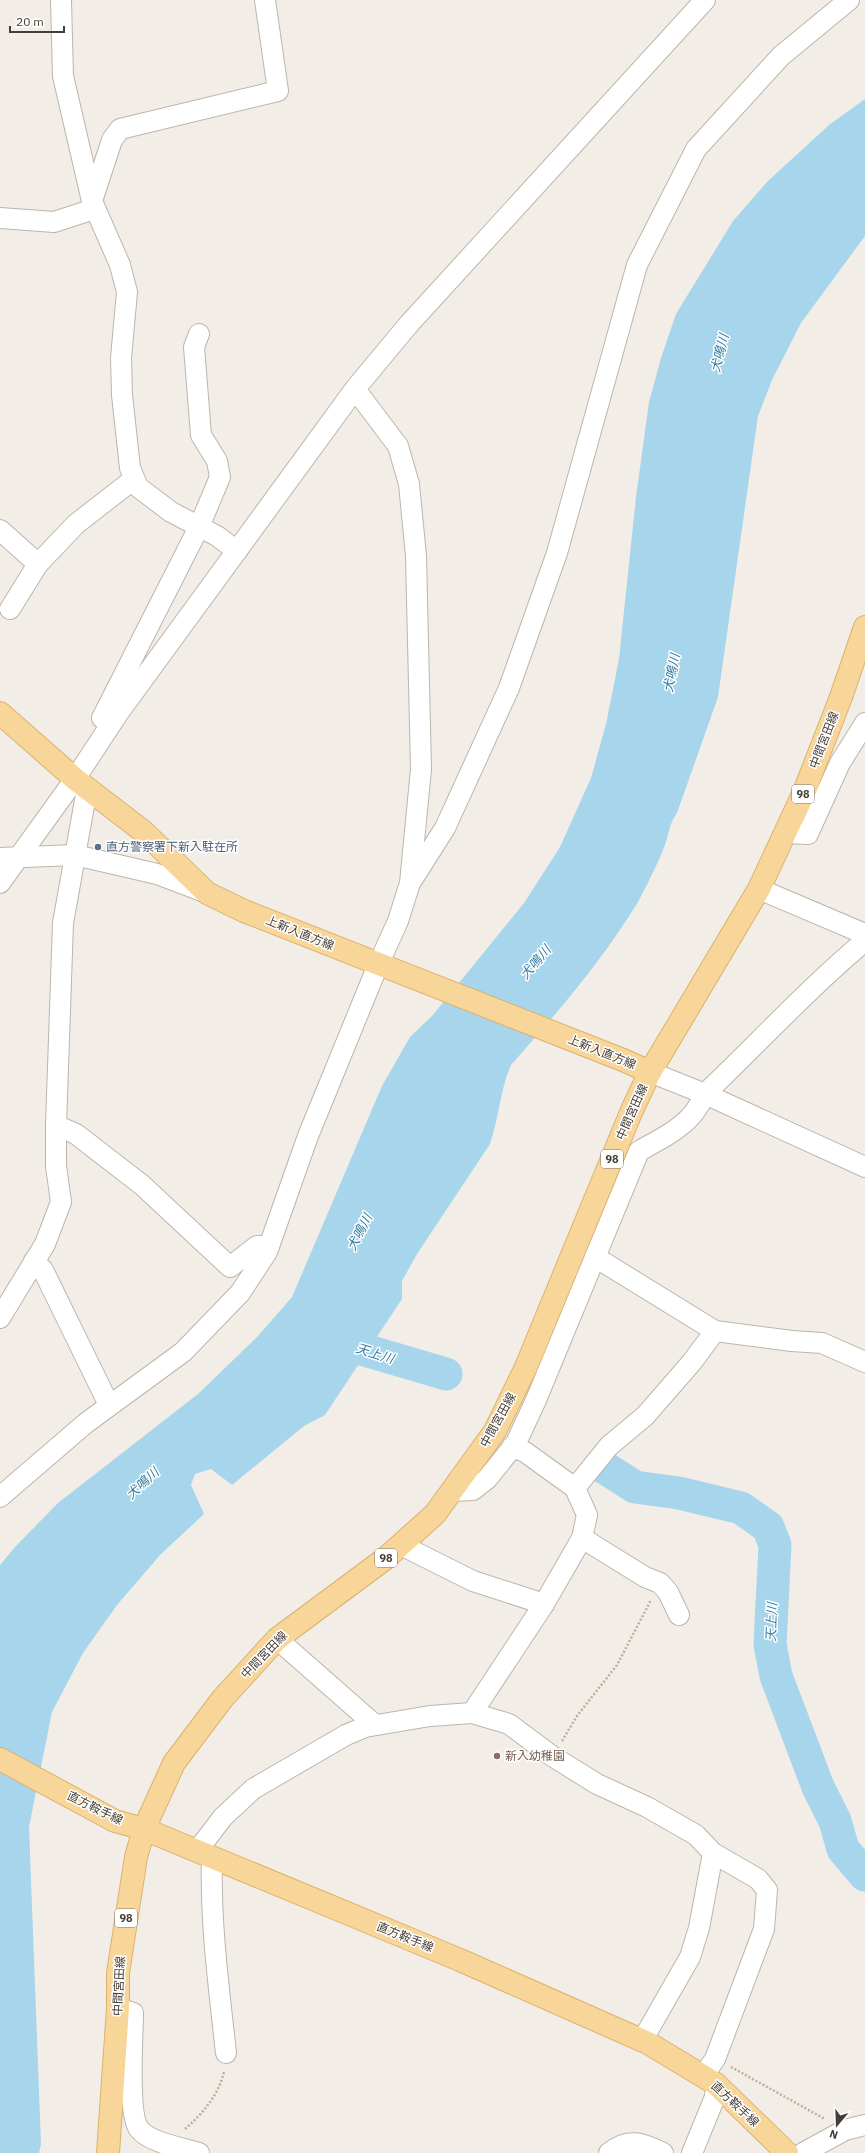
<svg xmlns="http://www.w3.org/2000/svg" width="865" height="2153" font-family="'IBM Plex Sans','Noto Sans JP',sans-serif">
  <rect width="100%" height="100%" fill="#f2eee7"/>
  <path fill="#a7d5eb" d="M 865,99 L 865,236 L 801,323 L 772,380 L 758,416 L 718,697 L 677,813 C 668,825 669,837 663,850 C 656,867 647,885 638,902 C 602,961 557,1013 511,1065 C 500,1090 499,1118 490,1144 L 417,1254 L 402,1281 L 402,1299 L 325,1415 L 304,1426 L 232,1485 L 211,1469 L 195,1474 L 191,1485 L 204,1514 L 160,1555 L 117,1605 L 83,1653 L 52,1712 L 29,1827 L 41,2144 L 39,2153 L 0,2153 L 0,1565 L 15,1547 L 58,1503 L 198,1394 L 258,1336 L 292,1297 L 382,1086 L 410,1037 L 432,1016 L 524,903 L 560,847 L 591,778 L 606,724 L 619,659 L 636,497 L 649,402 L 661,358 L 676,314 L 733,221 L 768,181 L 829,125 Z"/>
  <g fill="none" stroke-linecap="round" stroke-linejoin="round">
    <g stroke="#a7d5eb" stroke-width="33">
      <polyline points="324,1338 446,1374"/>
      <polyline points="605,1468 635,1487 679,1493 741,1508 768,1527 775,1545 770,1644 776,1676 818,1787 835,1821 843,1849 865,1875"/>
    </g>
    <defs>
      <g id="minor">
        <polyline points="61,0 63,76 92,201 120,265 127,292 121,358 122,395 130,468 138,487 171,512 217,536 237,551"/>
        <polyline points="92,201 112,140 120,129 278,91 265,0"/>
        <polyline points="0,218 54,222 94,209"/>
        <polyline points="0,530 38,564 76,524 134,479"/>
        <polyline points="10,609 38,564"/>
        <polyline points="102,718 199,527 220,477 217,461 201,435 194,347 199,334"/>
        <polyline points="785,833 808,834 840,763 865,723"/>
        <polyline points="0,858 75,855 157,874 207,893"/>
        <polyline points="412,880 445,828 509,688 557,553 637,265 696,149 781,56 849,0"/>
        <polyline points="0,883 75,779 119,712 355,389 409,324 705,0"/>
        <polyline points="759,889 865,934"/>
        <polyline points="650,1072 705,1094 865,1167"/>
        <polyline points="56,1125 76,1134 142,1185 230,1267 257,1246 269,1246"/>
        <polyline points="595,1257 715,1331 792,1341 822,1343 865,1362"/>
        <polyline points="34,1261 43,1270 109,1405"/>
        <polyline points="0,1318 45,1244 61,1202 56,1166 56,1125 63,923 87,789"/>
        <polyline points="512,1447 525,1452 575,1488"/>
        <path d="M 452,1491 L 473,1490 L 487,1479 L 516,1443 L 536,1400 L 639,1151 C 657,1141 678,1131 692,1115 C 699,1107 703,1096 711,1088 C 762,1039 810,987 865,941"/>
        <polyline points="0,1497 86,1423 183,1352 240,1293 267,1252 308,1136 378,965 398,921 410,883 421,769 416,556 409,484 398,446 355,389"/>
        <polyline points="582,1538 645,1577 660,1583 668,1592 679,1615"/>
        <polyline points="401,1545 473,1581 544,1604"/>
        <polyline points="277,1639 375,1725"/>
        <polyline points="197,1851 223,1817 253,1789 346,1735 365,1727 430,1716 472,1713"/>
        <path d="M 212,1857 C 210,1923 219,1988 226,2053"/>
        <path d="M 118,2008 L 133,2013 C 133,2036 127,2113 139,2129 C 150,2143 183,2148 199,2153"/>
        <polyline points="642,2041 690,1957 699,1928 713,1853"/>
        <polyline points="703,2076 715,2059 764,1929 767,1890 758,1879 713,1853 696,1835 647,1807 597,1784 552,1756 509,1724 472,1713 544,1604 582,1538 587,1515 575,1488 609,1446 645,1416 692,1362 715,1331"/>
        <path d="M 609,2153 C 628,2137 643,2143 663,2153"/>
        <polyline points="692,2153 715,2097 716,2084"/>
        <polyline points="803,2153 845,2130 865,2125"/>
      </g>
      <g id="major">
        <polyline points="0,713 75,779 144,832 207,893 244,911 623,1060 650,1072"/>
        <polyline points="0,1759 115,1821 144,1829 460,1960 648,2043 716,2084 787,2153"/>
        <polyline points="108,2153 118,2008 118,1973 136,1857 144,1829 174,1763 223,1698 277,1639 386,1558 435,1514 495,1431 526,1367 632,1110 650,1072 759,889 804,792 841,697 865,627"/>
      </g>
    </defs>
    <use href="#minor" stroke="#bdb5aa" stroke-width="22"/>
    <use href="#major" stroke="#dcb16b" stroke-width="24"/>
    <g stroke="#beaf9c" stroke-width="2.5" stroke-dasharray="2 2" stroke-linecap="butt">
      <polyline points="562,1741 577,1716 617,1665 651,1600"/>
      <polyline points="731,2067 825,2119"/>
      <path d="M 185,2129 C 203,2113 218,2096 224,2072"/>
    </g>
    <use href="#minor" stroke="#fff" stroke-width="20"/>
    <use href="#major" stroke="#f8d69a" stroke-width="22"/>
  </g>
  <circle fill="#5c6f8a" stroke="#fff" stroke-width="1.5" cx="98" cy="847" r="4"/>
  <circle fill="#8d6e63" stroke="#fff" stroke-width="1.5" cx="497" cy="1756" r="4"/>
  <g text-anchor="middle" stroke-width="3" stroke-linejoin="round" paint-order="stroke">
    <g fill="#fff" stroke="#7d7872" stroke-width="1">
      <rect x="792" y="785" width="22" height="18" rx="3"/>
      <rect x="601" y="1150" width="22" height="18" rx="3"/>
      <rect x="375" y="1549" width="22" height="18" rx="3"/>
      <rect x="115" y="1909" width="22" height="18" rx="3"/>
    </g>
    <g font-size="11" font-weight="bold" fill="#453e36">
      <text x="803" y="798">98</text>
      <text x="612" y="1163">98</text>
      <text x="386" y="1562">98</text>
      <text x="126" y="1922">98</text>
    </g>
    <g font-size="12" fill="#453e36" stroke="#fff">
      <text transform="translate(824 740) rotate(-69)" y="4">中間宮田線</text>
      <text transform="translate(300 933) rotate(22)" y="4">上新入直方線</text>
      <text transform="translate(602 1052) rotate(22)" y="4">上新入直方線</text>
      <text transform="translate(632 1112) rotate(-66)" y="4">中間宮田線</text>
      <text transform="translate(498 1420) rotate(-61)" y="4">中間宮田線</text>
      <text transform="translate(264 1655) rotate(-46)" y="4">中間宮田線</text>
      <text transform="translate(95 1808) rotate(26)" y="4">直方鞍手線</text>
      <text transform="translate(405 1937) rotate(22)" y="4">直方鞍手線</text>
      <text transform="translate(119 1986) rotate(-87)" y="4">中間宮田線</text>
      <text transform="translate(735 2104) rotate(43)" y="4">直方鞍手線</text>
    </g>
    <g font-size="12" fill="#4e5e75" stroke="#fff" text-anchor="start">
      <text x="106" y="851">直方警察署下新入駐在所</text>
    </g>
    <g font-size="12" fill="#785e54" stroke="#fff" text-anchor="start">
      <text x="505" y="1760">新入幼稚園</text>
    </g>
    <g font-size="13" font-style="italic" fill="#347ca2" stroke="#fff">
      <text transform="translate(719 353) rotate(-76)" y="5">犬鳴川</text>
      <text transform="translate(671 673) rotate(-79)" y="5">犬鳴川</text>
      <text transform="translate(535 962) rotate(-49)" y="5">犬鳴川</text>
      <text transform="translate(359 1232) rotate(-63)" y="5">犬鳴川</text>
      <text transform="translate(375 1353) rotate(17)" y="5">天上川</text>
      <text transform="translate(142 1483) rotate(-43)" y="5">犬鳴川</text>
      <text transform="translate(771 1622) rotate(-88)" y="5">天上川</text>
    </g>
  </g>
  <g transform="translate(837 2125) rotate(199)" stroke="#ffffff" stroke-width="3" paint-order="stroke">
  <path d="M0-3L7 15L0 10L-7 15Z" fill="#453e36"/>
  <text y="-6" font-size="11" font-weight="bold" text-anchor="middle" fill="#453e36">N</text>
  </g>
  <path d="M10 26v6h54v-6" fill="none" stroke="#453e36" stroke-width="2"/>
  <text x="16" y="26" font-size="12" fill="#453e36" stroke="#ffffff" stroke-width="3" paint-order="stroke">20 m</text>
</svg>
